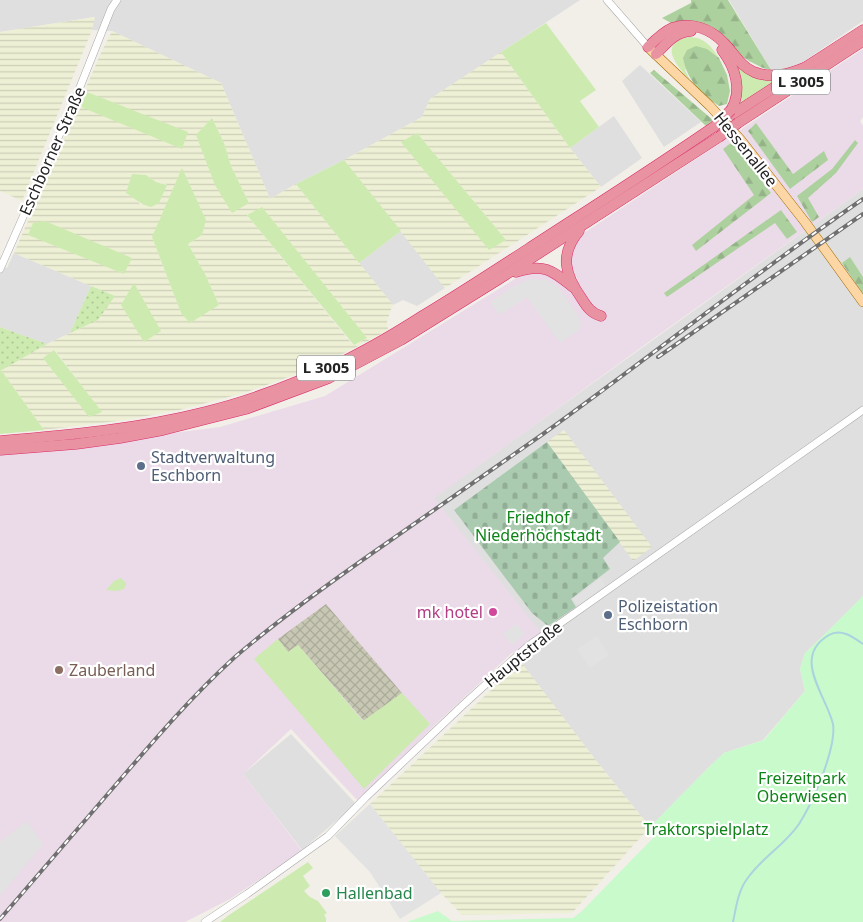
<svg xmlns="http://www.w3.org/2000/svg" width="863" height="922" font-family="'Noto Sans',sans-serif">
  <defs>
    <pattern id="construction-cross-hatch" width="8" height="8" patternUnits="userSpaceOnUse" patternTransform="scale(1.25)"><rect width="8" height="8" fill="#c7c7b4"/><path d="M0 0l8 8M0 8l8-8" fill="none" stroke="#abab9a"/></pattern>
    <pattern id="farmland-rules" width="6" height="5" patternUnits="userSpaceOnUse" patternTransform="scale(1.25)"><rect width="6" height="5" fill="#eef0d5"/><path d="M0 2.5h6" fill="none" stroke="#ccceb7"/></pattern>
    <pattern id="forest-firs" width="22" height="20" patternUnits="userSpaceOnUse" patternTransform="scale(1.25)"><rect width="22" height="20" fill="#add19e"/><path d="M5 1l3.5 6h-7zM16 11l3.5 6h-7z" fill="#95b388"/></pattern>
    <pattern id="cemetery-stones" width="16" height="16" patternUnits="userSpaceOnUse" patternTransform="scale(1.25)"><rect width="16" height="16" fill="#aacbaf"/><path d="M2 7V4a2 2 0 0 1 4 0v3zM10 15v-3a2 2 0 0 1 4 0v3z" fill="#92ae96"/></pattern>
    <pattern id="garden-dots" width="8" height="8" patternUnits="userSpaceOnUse" patternTransform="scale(1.25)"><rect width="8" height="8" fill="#cdebb0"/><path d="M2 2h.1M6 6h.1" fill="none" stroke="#b0c997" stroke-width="1.8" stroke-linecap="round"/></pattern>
  </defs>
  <rect width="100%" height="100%" fill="#f2efe9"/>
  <g fill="#e0dfdf">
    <polygon points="0,0 580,0 430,99 422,117 344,160 296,184 270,199 221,83 112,31 92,30 94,17 0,32"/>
    <polygon points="729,0 863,0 863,21 794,68 783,71 771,70"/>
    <polygon points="640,65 701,122 664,147 622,81"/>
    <polygon points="614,116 642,158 601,187 570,148"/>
    <polygon points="863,189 863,596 825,634 805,653 800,669 805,691 763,740 724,753 708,768 650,827 598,763 515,655 433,498"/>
    <polygon points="401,231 445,288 417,306 403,300 393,305 359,263"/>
    <polygon points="14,253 91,286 70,333 47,344 0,327 0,265 7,268"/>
    <polygon points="291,734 356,804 302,850 243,774"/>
  </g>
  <polygon fill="#ebdbe8" points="863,49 863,117 860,121 863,126 863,189 650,341 434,498 542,634 515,655 513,652 440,720 358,801 291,729 243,774 302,851 230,899 185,922 0,922 0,455 220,427 325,396 518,277 531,274 546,274 561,283 567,289 578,280 572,268 572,253 575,245 584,233"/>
  <polygon fill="url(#construction-cross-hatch)" points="326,604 402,693 364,721 298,645 288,652 278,639"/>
  <g fill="url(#farmland-rules)" fill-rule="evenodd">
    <polygon points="95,17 92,30 22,201 0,191 0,32"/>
    <path d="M 112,31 L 221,83 L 270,199 L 296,184 L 393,305 L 391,309 L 387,322 L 388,330 L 353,349 L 308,370 L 244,393 L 179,410 L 125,420 L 44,430 L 1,370 L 47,344 L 98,320 L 114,296 L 14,253 L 101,53 ZM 212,118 L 224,143 L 231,166 L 249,203 L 196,136 ZM 146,175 L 156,182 L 167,184 L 141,205 L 134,198 L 126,193 ZM 262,208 L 367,338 L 353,345 L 247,215 ZM 202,235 L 188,244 L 205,274 L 219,305 L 181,313 L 152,237 ZM 55,350 L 101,412 L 43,358 Z"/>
    <path d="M 501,52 L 570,148 L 601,187 L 445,288 L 344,160 L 422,117 L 430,99 ZM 417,133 L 506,240 L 489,249 Z"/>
    <polygon points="564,430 652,547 633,561 547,442"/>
    <polygon points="521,662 598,763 650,827 572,913 462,915 441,893 370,804"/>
  </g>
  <g fill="#cdebb0">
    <polygon points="546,23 596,90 580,101 599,127 570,148 501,52"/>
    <path d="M 689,37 C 704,37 711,46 719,58 L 706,49 L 685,70 L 690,80 C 677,66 657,43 689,37 Z"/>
    <polygon points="734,61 759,79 775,81 737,108"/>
    <polygon points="87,92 188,132 182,149 81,107"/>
    <polygon points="212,118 224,143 231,166 249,203 232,213 215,185 196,135"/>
    <polygon points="417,133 506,240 489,250 401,142"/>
    <polygon points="344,160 401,231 359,263 296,184"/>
    <polygon points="182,168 206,220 202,235 188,244 205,274 219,305 190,323 181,313 152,237"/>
    <path d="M 132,174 L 146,175 L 156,182 L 167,185 L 159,203 L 151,207 C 139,204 136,199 126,193 Z"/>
    <polygon points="262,207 367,338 354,345 247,215"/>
    <polygon points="45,221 132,258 124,274 28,235 33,223"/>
    <polygon points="134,283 161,331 144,342 121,305"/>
    <polygon points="54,350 102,412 89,417 43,358"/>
    <polygon points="1,370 44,430 0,434 0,371"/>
    <polygon points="121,578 126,583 126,585 124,589 117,591 106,590 114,581"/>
    <polygon points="278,639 288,652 298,645 363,721 402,693 430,724 364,789 254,659"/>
    <polygon points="308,862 313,868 303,876 310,886 304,891 310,897 318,901 327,913 324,915 326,918 326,922 220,922 229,915"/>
  </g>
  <g fill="url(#forest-firs)">
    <polygon points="691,0 728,0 771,70 763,68 749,61 688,21 671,23 662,18 691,3"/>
    <path d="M 696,46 L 707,49 L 719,58 L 727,75 L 730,91 L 727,104 L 719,106 C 700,92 688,82 683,58 L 687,50 Z"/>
    <polygon points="654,70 713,120 706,126 650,73"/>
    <polygon points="756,123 793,174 824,151 828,160 790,189 748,131"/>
    <polygon points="855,140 858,143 836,173 808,198 819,217 812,222 797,196 832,169"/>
    <polygon points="732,142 771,193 696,251 692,245 754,195 723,149"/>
    <polygon points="781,210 797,232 787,239 775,223 667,297 664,293"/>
    <polygon points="850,257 863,277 863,294 842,263"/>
  </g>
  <polygon fill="url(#cemetery-stones)" points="547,442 620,542 603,558 610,569 571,599 576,607 548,626 532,613 454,510"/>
  <polygon fill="#c8facc" points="863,596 863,922 407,922 438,911 452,921 573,918 581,912 656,835 650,827 708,768 724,753 764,740 805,691 800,669 805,653 825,634"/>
  <g fill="url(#garden-dots)">
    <polygon points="91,286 115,296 98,320 70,333"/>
    <polygon points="0,327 47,344 0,371"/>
  </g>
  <g fill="#e2e2e2">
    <polygon points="530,279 546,280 557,286 576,312 581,322 579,330 560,343 527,297 500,315 490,302 514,286"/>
    <polygon points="601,578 605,585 579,607 573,599"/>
    <polygon points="516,624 525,634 512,645 503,634"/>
    <polygon points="597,636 609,655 590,668 577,649"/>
    <polygon points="370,804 441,893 400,919 370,872 335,836"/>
    <polygon points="27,821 43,844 0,896 0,842"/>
  </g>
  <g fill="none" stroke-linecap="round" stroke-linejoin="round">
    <path stroke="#aad3df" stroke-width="2" d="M 733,922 C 736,908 738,891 747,879 C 761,858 785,845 799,824 C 813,802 827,768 832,743 C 833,737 834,729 833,724 C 826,695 791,657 829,635 C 841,628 853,637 863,644"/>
    <defs>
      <g id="minor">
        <polyline points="607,0 648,47"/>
        <polyline points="0,269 76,97 111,9 117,0"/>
        <polyline points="205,922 247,894 328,836 366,797 463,705 528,646 863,410"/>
      </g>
      <polyline id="major" points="651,50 710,106 740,139 805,222 863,302"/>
      <g id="highway">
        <path d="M 648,47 C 655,40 663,32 672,28 C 691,21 711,29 724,43 C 734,53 740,66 754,72 C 772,79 789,74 806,67"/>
        <path d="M 722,50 C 735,67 743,90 731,110"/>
        <path d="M 656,54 C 667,43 675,32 691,31"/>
        <polyline points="733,114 863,30"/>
        <polyline points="738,123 863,41"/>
        <path d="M 579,231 C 559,255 565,275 582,299 C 587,307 591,313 601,316"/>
        <path d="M 516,272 C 543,263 552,270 573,287"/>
        <path d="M 0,441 C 69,435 138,429 205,412 C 254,400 302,381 348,359 C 374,346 399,331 424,315 C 459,294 494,271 528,249 C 591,208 654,168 715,126"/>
        <polyline points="0,450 76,444 120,438 163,430 246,409 329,378 401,340 499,279 719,137"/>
      </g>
    </defs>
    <use href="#minor" stroke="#a9a9a9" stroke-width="8"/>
    <use href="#major" stroke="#a06b00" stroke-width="10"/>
    <use href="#highway" stroke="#dc2a67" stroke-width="11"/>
    <use href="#minor" stroke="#fff" stroke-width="7"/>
    <use href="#major" stroke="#fcd6a4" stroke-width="9"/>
    <use href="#highway" stroke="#e892a2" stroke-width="10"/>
    <defs>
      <g id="rail">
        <polyline points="658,357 863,214"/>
        <path d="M 0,919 C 40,873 79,827 119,781 C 156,738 193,695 235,657 C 278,620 324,587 371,554 C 428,514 486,474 543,434 C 650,357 754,274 863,199"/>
      </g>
    </defs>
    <use href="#rail" stroke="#707070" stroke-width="4"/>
    <use href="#rail" stroke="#fff" stroke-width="2" stroke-dasharray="5.5" stroke-linecap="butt"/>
    <defs>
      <g id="highway-bridge">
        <polyline points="715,126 731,110"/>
        <polyline points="719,137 738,123"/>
      </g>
    </defs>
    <use href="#highway-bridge" stroke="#dc2a67" stroke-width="11" stroke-linecap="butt"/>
    <use href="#highway-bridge" stroke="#e892a2" stroke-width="10"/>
  </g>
  <g fill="#5c6f8a" stroke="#fff" stroke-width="2">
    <circle cx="141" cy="466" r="5"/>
    <circle cx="608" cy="615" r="5"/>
  </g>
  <circle fill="#d1479c" stroke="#fff" stroke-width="2" cx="493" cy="612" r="5"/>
  <circle fill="#8d6e63" stroke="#fff" stroke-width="2" cx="59" cy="670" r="5"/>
  <circle fill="#2e9e5b" stroke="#fff" stroke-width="2" cx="326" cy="893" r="5"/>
  <g text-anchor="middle" stroke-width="4.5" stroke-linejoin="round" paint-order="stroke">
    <g fill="#fff" stroke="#646464" stroke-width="1">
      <rect x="772" y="69.5" width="58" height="25" rx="4"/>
      <rect x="297" y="355.5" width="58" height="25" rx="4"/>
    </g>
    <g font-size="15" font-weight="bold" fill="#222">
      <text x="801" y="87">L 3005</text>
      <text x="326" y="373">L 3005</text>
    </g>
    <g font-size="16" fill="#222" stroke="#fff">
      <text transform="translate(746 149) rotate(51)" y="6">Hessenallee</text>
      <text transform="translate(52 151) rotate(-66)" y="6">Eschborner Straße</text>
      <text transform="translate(523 654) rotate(-39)" y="6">Hauptstraße</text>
    </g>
    <g font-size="16" fill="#4e5e75" stroke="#fff" text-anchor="start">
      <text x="151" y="463">Stadtverwaltung<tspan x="151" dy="18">Eschborn</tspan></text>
      <text x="618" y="612">Polizeistation<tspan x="618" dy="18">Eschborn</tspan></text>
    </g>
    <g font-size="16" fill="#0c8416" stroke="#fff">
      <text x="538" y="523">Friedhof<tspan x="538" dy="18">Niederhöchstadt</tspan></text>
      <text x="802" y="784">Freizeitpark<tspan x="802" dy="18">Oberwiesen</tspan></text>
      <text x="706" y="835">Traktorspielplatz</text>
    </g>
    <g font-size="16" fill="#b23c85" stroke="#fff" text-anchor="end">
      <text x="483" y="618">mk hotel</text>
    </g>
    <g font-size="16" fill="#785e54" stroke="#fff" text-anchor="start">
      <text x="69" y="676">Zauberland</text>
    </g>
    <g font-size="16" fill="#27864d" stroke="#fff" text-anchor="start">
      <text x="336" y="899">Hallenbad</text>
    </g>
  </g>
</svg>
